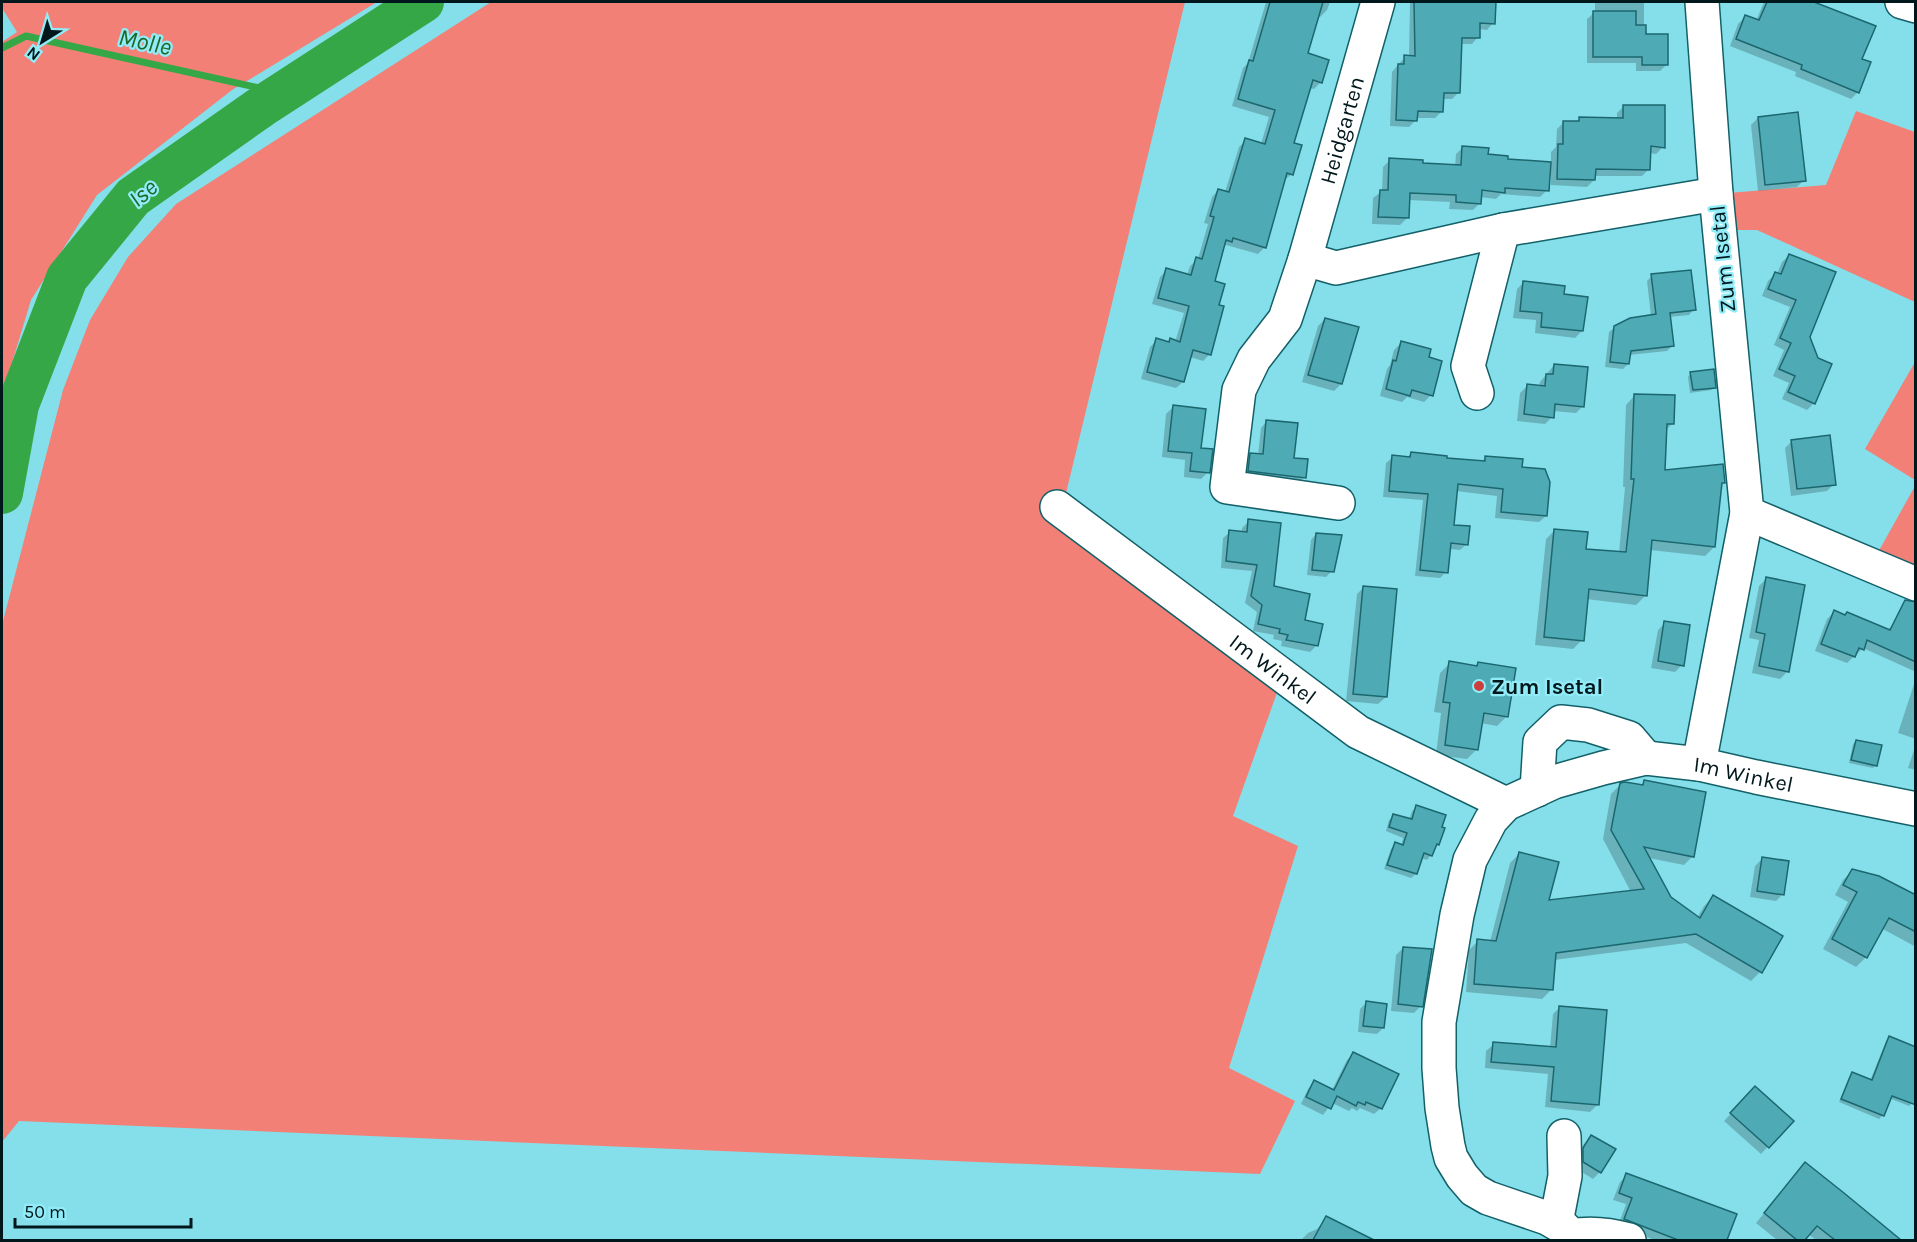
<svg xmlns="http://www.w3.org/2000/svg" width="1917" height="1242" font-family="Karla,sans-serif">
  <rect width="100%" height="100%" fill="#84dfea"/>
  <g fill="#f28077">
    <polygon points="2,2 377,2 232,90 97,195 31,300 2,396 2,42 17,32 2,8"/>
    <polygon points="491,2 1185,2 1059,522 1279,687 1233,816 1298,846 1229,1068 1295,1101 1260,1174 19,1121 2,1142 2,625 63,390 90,320 128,257 176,204"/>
    <polygon points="1856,111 1915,132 1915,302 1757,230 1720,230 1716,194 1826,185"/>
    <polygon points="1915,362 1915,480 1865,449"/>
    <polygon points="1915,486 1915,584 1871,565"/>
  </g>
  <g fill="#0003">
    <polygon points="1266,2 1330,2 1327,10 1320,17 1317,16 1306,54 1321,82 1314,89 1309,88 1293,144 1292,174 1283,181 1265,247 1258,254 1226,245 1223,248 1213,282 1217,306 1210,354 1203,361 1190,357 1183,382 1176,388 1141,379 1150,347 1157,340 1168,343 1170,340 1175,342 1184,313 1152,304 1160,277 1167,270 1187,275 1190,266 1198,259 1208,224 1204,223 1212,197 1218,190 1225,192 1239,147 1246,140 1261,144 1269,117 1232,106 1243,68 1248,63"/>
    <polygon points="1410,2 1489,2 1493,23 1487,30 1478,29 1478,37 1472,44 1460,44 1458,93 1452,99 1442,99 1442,111 1435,118 1416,118 1416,120 1409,127 1390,126 1392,72 1405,57 1409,57"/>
    <polygon points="1595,2 1644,2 1644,35 1667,64 1660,71 1636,71 1636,63 1587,63 1587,19 1595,12"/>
    <polygon points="1764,2 1808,2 1874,27 1860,59 1858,92 1851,99 1795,76 1796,72 1730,46 1738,24 1745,17 1756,21"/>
    <polygon points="1624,106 1663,147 1656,154 1649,153 1649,169 1642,176 1594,176 1594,180 1587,187 1551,185 1551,176 1548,176 1547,190 1540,197 1501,194 1496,199 1480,197 1480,203 1473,210 1449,209 1450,202 1408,200 1407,218 1400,225 1372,224 1373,198 1382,191 1383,167 1390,160 1421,164 1455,166 1456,154 1463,147 1506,160 1551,164 1551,152 1556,147 1557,129 1564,122 1576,122 1579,119 1617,119 1617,113"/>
    <polygon points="1758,118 1804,180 1797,187 1758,191 1751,125"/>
    <polygon points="1789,255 1808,337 1814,403 1807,410 1782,399 1789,383 1773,376 1784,350 1774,345 1790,307 1762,296 1768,281 1775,274 1777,274 1782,262"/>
    <polygon points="1652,276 1694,309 1689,315 1669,317 1673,345 1667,351 1629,355 1628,364 1623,369 1605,367 1609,332 1615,327 1651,316 1647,281"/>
    <polygon points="1524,282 1562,295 1582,331 1575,338 1535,333 1536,320 1513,318 1517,289"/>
    <polygon points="1325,319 1341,384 1334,391 1302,382 1318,326"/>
    <polygon points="1401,343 1427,357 1431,395 1424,402 1407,397 1402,402 1380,396 1387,369 1390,365 1394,350"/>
    <polygon points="1554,365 1583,406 1576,413 1553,411 1552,417 1545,424 1517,421 1520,393 1527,386 1539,387 1540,382"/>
    <polygon points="1691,373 1714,387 1711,390 1690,393 1688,377"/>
    <polygon points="1635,395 1673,423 1665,431 1663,472 1724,482 1720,486 1714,547 1705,556 1650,550 1645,596 1636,605 1586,599 1582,640 1573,649 1535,645 1546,539 1555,530 1585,551 1619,553 1625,487 1623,487 1626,405"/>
    <polygon points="1173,407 1200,449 1208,472 1201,479 1184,477 1185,460 1162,457 1166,414"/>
    <polygon points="1267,421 1304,477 1298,484 1242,477 1244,461 1251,454 1258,455 1261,428"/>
    <polygon points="1792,441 1834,484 1827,491 1791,496 1785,448"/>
    <polygon points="1411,454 1445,459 1481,462 1486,457 1521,469 1546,516 1539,522 1495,518 1497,496 1456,491 1453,526 1467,544 1460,550 1449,549 1446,572 1440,578 1415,576 1423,500 1383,497 1386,463 1393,457 1406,458"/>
    <polygon points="1249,521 1273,587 1303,621 1321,625 1316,646 1310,652 1281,646 1282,641 1273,639 1274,635 1253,631 1257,612 1245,603 1252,571 1221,568 1223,538 1230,532 1242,533 1242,528"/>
    <polygon points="1316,534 1332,571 1326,577 1307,575 1311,540"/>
    <polygon points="1766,579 1787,672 1780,679 1752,673 1759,640 1749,638 1759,586"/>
    <polygon points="1364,587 1386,697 1378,704 1346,701 1357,594"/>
    <polygon points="1834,612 1888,630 1897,619 1916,628 1916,672 1863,648 1847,663 1815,651 1827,619"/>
    <polygon points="1665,623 1682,665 1675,672 1651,668 1658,630"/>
    <polygon points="1450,663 1475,667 1478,664 1507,716 1497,726 1480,723 1477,749 1467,759 1436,755 1441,713 1434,712 1440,673"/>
    <polygon points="1916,678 1916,739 1898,733"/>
    <polygon points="1856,741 1876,765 1873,768 1849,763 1853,744"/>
    <polygon points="1916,744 1916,770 1908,768"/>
    <polygon points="1644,782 1693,856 1684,865 1649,858 1670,898 1697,918 1704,906 1713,897 1781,937 1760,972 1751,981 1686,943 1554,960 1551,990 1542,999 1466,992 1469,950 1478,941 1490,942 1510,863 1519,854 1547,902 1631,892 1603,839 1611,794 1620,785 1640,786"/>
    <polygon points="1417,807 1443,829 1438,845 1433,849 1431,855 1427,860 1421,858 1416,874 1411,878 1384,869 1391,849 1395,844 1401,846 1403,838 1386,831 1389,820 1394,816 1409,820 1412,811"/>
    <polygon points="1762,859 1783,894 1776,901 1750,897 1755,866"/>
    <polygon points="1853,870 1916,897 1916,947 1881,928 1866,957 1856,967 1823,949 1848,902 1835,895 1843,880"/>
    <polygon points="1403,948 1421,1006 1414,1013 1391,1011 1396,955"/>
    <polygon points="1366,1003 1383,1028 1377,1034 1358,1032 1360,1009"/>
    <polygon points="1560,1007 1597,1105 1590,1112 1545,1107 1548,1074 1485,1068 1486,1051 1494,1044 1550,1048 1553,1014"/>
    <polygon points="1889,1038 1912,1103 1909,1106 1889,1098 1883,1115 1879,1119 1839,1102 1849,1077 1852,1074 1870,1081 1886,1041"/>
    <polygon points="1353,1054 1381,1108 1374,1114 1360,1108 1357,1111 1352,1108 1349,1111 1332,1103 1323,1115 1301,1104 1308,1089 1314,1082 1332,1090 1347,1060"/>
    <polygon points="1748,1095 1792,1121 1761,1154 1724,1121"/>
    <polygon points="1591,1137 1600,1172 1593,1179 1577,1169 1577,1157 1584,1144"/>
    <polygon points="1805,1164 1898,1240 1816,1240 1808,1234 1803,1240 1777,1240 1756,1223"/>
    <polygon points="1627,1175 1735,1215 1725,1240 1655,1240 1618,1226 1626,1204 1613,1200 1620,1182"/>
    <polygon points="1327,1218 1361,1236 1359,1240 1301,1240 1308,1233 1317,1229"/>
  </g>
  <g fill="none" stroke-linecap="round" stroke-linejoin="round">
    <polyline stroke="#35a747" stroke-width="7" points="2,48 26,36 282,93"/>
    <polyline stroke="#35a747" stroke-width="42" points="2,493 18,405 67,278 133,197 261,107 423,2"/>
  </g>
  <g fill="#4eabb5" stroke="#1c676f" stroke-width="1.5">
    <polygon points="1270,2 1323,2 1308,53 1329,60 1322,83 1313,80 1294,143 1302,145 1293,175 1287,173 1266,248 1233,238 1232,242 1226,240 1215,281 1225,284 1219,305 1224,306 1211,355 1193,350 1184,382 1147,372 1156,338 1169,342 1170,338 1180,342 1189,306 1158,298 1166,268 1191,275 1196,257 1202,259 1214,217 1210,216 1218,189 1229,192 1245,138 1265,144 1275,110 1238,99 1249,60 1253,61"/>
    <polygon points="1414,2 1496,2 1495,24 1480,23 1480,38 1462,38 1460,93 1444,93 1443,112 1418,111 1417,121 1396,120 1398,64 1404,64 1404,55 1415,56"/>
    <polygon points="1767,2 1814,2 1876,26 1862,59 1871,62 1859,93 1801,69 1802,65 1736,39 1745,15 1759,20"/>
    <polygon points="1593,11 1636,11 1636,25 1646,25 1646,34 1668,34 1668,65 1642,65 1642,57 1593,57"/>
    <polygon points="1623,105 1665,105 1665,148 1651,146 1650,170 1596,169 1595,180 1557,179 1558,144 1563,144 1563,121 1579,121 1579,117 1623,118"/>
    <polygon points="1798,112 1806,181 1765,185 1758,117"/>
    <polygon points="1462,146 1489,148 1488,154 1508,156 1508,159 1551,162 1549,191 1505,188 1505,193 1482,190 1481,204 1456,202 1456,195 1410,193 1409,218 1378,217 1380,190 1388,190 1389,158 1423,160 1423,163 1461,165"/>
    <polygon points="1789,254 1836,272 1810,337 1818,358 1832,364 1815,404 1788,392 1795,376 1779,369 1791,343 1780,338 1796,300 1768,289 1775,272 1781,274"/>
    <polygon points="1691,270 1696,310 1670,313 1674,346 1631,351 1629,364 1610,362 1614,326 1630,318 1656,314 1651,274"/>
    <polygon points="1523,281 1565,286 1564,294 1588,297 1583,331 1541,327 1542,313 1520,311"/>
    <polygon points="1325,318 1359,327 1342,384 1308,375"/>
    <polygon points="1401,341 1431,349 1429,357 1442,361 1433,396 1412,390 1410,396 1386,389 1393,360 1396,361"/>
    <polygon points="1554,364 1588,367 1584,407 1555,404 1554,418 1524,414 1527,384 1545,386 1546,374 1553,374"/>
    <polygon points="1714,369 1716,388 1693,390 1690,372"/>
    <polygon points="1634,394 1675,395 1674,424 1667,424 1665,470 1723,464 1725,483 1722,483 1715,547 1652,540 1647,596 1589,589 1584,641 1544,637 1554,529 1588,532 1586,549 1626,552 1634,479 1631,479"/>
    <polygon points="1173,405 1206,409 1201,448 1213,449 1210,473 1190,471 1192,453 1168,451"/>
    <polygon points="1266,420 1298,423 1294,458 1308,459 1306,478 1248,471 1250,453 1263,454"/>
    <polygon points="1830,435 1836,485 1797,489 1791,440"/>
    <polygon points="1411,452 1447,456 1447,458 1485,461 1485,456 1523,459 1522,467 1545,469 1550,482 1547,516 1501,512 1503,489 1458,484 1454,525 1470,526 1468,545 1451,543 1448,573 1420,570 1428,494 1389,491 1392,455 1410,457"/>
    <polygon points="1248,519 1281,523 1274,586 1310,594 1305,620 1323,624 1318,646 1286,640 1288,635 1279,633 1280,629 1258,624 1262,605 1251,596 1257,565 1226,561 1229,530 1247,532"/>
    <polygon points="1316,533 1342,535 1334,572 1312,570"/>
    <polygon points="1766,577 1805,585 1789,672 1759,666 1765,634 1756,632"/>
    <polygon points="1363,586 1397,589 1387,697 1353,694"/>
    <polygon points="1905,600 1916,602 1916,662 1867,640 1864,650 1859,648 1855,657 1821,644 1834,610 1845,615 1847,612 1890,630"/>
    <polygon points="1664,621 1690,625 1684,666 1658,661"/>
    <polygon points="1449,661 1477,666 1478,662 1516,668 1508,717 1484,713 1478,750 1445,745 1450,703 1443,702"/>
    <polygon points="1856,740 1882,745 1877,766 1851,760"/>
    <polygon points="1644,780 1706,792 1694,857 1644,847 1671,897 1700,918 1713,895 1783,936 1762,973 1696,934 1556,953 1553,990 1474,984 1477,939 1496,941 1519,852 1559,862 1549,900 1644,889 1611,830 1620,783 1625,782 1643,785"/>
    <polygon points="1416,805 1446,815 1442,827 1445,828 1439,845 1437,844 1432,856 1424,853 1417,874 1387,865 1395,842 1403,845 1407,833 1389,827 1393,814 1412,819"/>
    <polygon points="1762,857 1789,861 1784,895 1757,891"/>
    <polygon points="1852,869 1879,876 1916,895 1916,932 1889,918 1867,958 1832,939 1857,892 1843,885"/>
    <polygon points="1403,947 1432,949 1423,1007 1398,1004"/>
    <polygon points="1366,1001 1387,1004 1384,1028 1363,1026"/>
    <polygon points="1559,1006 1607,1010 1599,1105 1551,1101 1554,1067 1491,1062 1493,1042 1556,1047"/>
    <polygon points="1889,1036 1916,1047 1916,1105 1892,1096 1884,1116 1841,1099 1852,1072 1872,1080"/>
    <polygon points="1353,1052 1399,1074 1382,1109 1366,1102 1365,1105 1358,1102 1356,1106 1337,1096 1331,1109 1306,1097 1314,1080 1334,1090"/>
    <polygon points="1755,1086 1794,1121 1769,1148 1730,1113"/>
    <polygon points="1591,1135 1616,1149 1601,1173 1583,1162 1583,1148"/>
    <polygon points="1805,1162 1844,1193 1901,1240 1835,1240 1817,1226 1805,1240 1797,1240 1764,1213"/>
    <polygon points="1626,1173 1737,1214 1727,1240 1678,1240 1624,1219 1632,1198 1619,1193"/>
    <polygon points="1326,1216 1374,1240 1313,1240"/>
  </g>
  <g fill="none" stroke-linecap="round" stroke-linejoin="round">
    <defs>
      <g id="minor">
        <polyline points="1902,2 1916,6"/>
        <polyline points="1305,259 1336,268 1503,230 1716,194"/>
        <polyline points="1477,393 1468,366 1503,230"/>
        <path id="s1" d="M 1338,503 L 1227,487 L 1239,390 L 1254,359 L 1285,319 L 1305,259 L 1378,2"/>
        <path id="s2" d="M 1057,507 L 1358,732 L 1506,804"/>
        <polyline points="1747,513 1916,584"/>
        <polyline points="1699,764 1747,513 1716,194 1702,2"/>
        <polyline points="1537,790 1540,742 1561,722 1588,725 1629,738 1646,758"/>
        <polyline points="1556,1223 1565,1176 1564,1136"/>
        <path id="s3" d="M 1572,1236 L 1563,1227 L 1547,1218 L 1488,1198 L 1474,1190 L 1462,1176 L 1451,1158 L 1448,1146 L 1442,1108 L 1439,1068 L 1439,1022 L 1457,915 L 1470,860 L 1491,820 L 1506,804 L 1554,782 L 1603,768 L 1646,758 L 1699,764 L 1756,777 L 1916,809"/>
        <path d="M 1572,1236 C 1591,1232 1611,1235 1629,1240"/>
      </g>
    </defs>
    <use href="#minor" stroke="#136068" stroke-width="36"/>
    <use href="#minor" stroke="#fff" stroke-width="33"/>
  </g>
  <circle fill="#cd3f3c" stroke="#91ecf8" stroke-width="2" cx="1479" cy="686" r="6"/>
  <g text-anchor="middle" stroke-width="4.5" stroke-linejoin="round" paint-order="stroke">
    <g font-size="22" fill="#00181c" stroke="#91ecf8">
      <text dy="8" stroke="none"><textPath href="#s1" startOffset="492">Heidgarten</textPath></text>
      <text transform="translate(1722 259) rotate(-96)" y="8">Zum Isetal</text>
      <text dy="8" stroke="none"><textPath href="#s2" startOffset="270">Im Winkel</textPath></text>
      <text dy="8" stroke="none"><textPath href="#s3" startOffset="765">Im Winkel</textPath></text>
    </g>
    <g font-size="22" font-weight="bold" fill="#00181c" stroke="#91ecf8" text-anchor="start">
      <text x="1491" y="694">Zum Isetal</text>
    </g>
    <g font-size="24" font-style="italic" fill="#1d6728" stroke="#91ecf8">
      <text transform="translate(145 42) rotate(12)" y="8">Molle</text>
      <text transform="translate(143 193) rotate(-40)" y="8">Ise</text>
    </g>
  </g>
  <rect width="1917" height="1242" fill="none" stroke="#00181c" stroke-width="6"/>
  <g transform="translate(42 42) rotate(217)" stroke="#91ecf8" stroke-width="4.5" paint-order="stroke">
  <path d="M0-4.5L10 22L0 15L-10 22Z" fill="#00181c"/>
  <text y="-9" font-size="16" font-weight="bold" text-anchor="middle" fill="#00181c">N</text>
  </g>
  <path d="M15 1218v9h176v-9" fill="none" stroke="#00181c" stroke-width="3"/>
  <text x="24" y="1218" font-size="18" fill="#00181c" stroke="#91ecf8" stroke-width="4.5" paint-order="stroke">50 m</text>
</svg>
